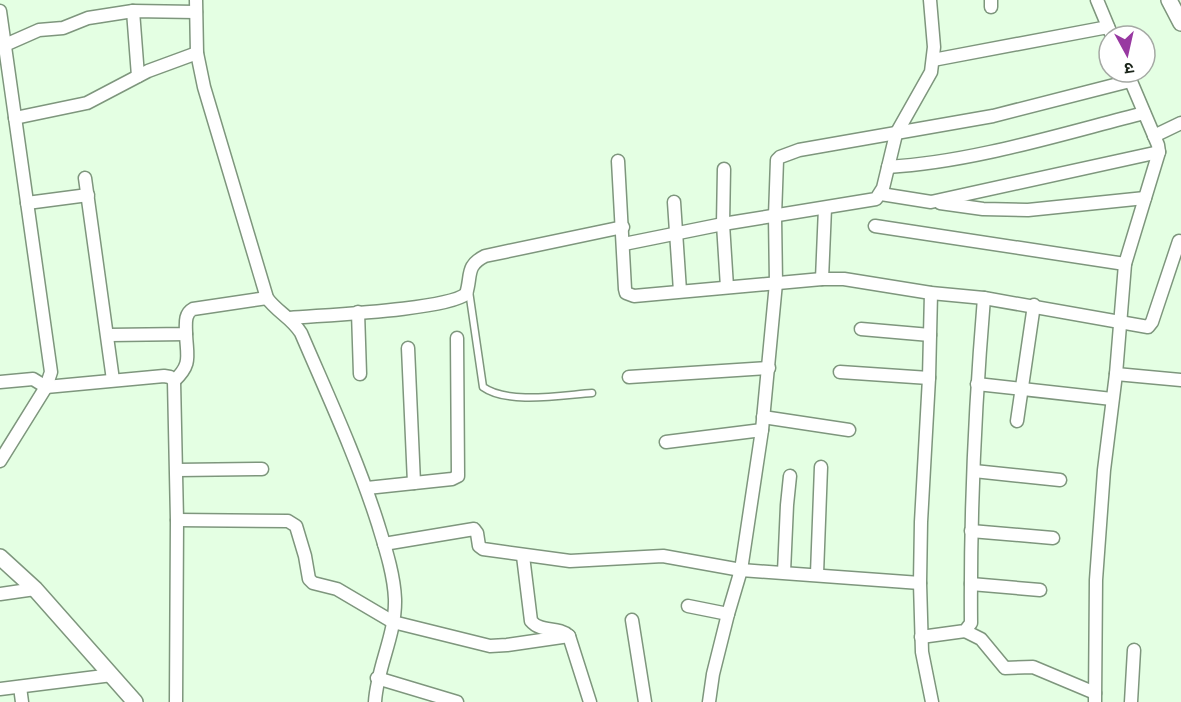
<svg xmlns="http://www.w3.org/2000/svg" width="1181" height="702" font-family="Signika,'Noto Sans Devanagari',sans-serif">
  <rect width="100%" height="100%" fill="#e4ffe3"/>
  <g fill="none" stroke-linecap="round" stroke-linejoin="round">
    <defs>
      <path id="service" d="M 469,291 L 483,387 C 508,405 563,395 592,393"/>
      <g id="minor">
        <path d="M 196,0 L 197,53 L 204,87 L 267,298 C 277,312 292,318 301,333 C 328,396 357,458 378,524 C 385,547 394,574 395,599 C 396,635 377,667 375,702"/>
        <polyline points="991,0 991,7"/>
        <polyline points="1097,0 1112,36"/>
        <polyline points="0,11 51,372 46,387 0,461"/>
        <polyline points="133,11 138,76"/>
        <polyline points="5,45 39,30 63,28 88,18 133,11 196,12"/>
        <polyline points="933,60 1108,27"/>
        <polyline points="15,118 87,103 148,71 197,53"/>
        <polyline points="1154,136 1181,123"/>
        <polyline points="618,161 625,289 626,293 634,296 822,279 844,279 931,293 984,298 1148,327 1152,322 1179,241"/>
        <path d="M 888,167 C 973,162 1061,134 1144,113"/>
        <polyline points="724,169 723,224 727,287"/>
        <polyline points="85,178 113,380"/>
        <polyline points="881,194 931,202 1159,152"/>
        <polyline points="674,202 680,291"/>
        <polyline points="27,203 88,195"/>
        <polyline points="940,203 983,209 1028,210 1145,198"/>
        <polyline points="875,226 1125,264"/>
        <polyline points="624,244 723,224 876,199 883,188 896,134 931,72 934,47 930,0"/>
        <polyline points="822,279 825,208"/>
        <polyline points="931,293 929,378 921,522 920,583 922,652 932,702"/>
        <polyline points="358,312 360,374"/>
        <path d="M 290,318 C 323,315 446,310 466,294 C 472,276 465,266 485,256 L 623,227"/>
        <polyline points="861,329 930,335"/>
        <path d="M 109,335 L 186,334 C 186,324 184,314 193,309 L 267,298"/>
        <polyline points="408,348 414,483"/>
        <polyline points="840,372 929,378"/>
        <polyline points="1116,374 1181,380"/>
        <polyline points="629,377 769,368"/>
        <path d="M 174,381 C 192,364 187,357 186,334"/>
        <polyline points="0,382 33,379 46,387 164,376 170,377 174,381 177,520 176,702"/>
        <polyline points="977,384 1112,399"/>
        <polyline points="763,417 849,430"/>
        <polyline points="1017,421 1034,305"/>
        <polyline points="666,442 762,430"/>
        <polyline points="177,470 262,469"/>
        <polyline points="974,471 1060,480"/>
        <polyline points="367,488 452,479 458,476 457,338"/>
        <polyline points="177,520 288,521 296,526 305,556 309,579 313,583 337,589 393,622 490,646 507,645 569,636"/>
        <polyline points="971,531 1053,538"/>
        <polyline points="384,544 474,529 477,533 479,546 483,549 570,561 663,556 741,570 920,583"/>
        <path d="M 523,556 L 531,621 C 541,633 558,626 569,636 L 590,702"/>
        <polyline points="784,572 787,505 790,476"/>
        <polyline points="817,574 821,467"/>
        <polyline points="971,584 1040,590"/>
        <polyline points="0,594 35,589"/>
        <polyline points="688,606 728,614"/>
        <polyline points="632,620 645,702"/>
        <polyline points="965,631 981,639 1005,668 1033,667 1095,693"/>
        <path d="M 921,637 L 965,631 L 971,623 C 970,514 975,406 984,298"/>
        <polyline points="377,678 457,702"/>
        <polyline points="20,687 22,702"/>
        <polyline points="0,689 112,675"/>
        <polyline points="709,702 713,674 728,614 741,570 762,430 776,283 775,216 777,160 780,157 799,150 993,116 1130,81"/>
        <polyline points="1095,702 1096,580 1104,470 1116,374 1125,264 1159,152 1158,145 1127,72"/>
        <polyline points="1131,702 1134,650"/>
      </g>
      <g id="tertiary">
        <polyline points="1169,0 1181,23"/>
        <polyline points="0,557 35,589 135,702"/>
      </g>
    </defs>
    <use href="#service" stroke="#7e967d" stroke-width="9"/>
    <use href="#minor" stroke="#7e967d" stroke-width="15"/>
    <use href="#tertiary" stroke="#7e967d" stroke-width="18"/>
    <use href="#service" stroke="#fff" stroke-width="6"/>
    <use href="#minor" stroke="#fff" stroke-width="12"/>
    <use href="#tertiary" stroke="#fff" stroke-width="15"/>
  </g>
  <g transform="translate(1127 54) rotate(172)"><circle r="28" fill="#ffffff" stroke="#a5a9a4" stroke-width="1.5"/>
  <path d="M0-4.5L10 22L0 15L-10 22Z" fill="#9839a1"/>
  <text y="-9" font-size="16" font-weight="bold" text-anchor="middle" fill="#1d271c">उ</text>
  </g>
</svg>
